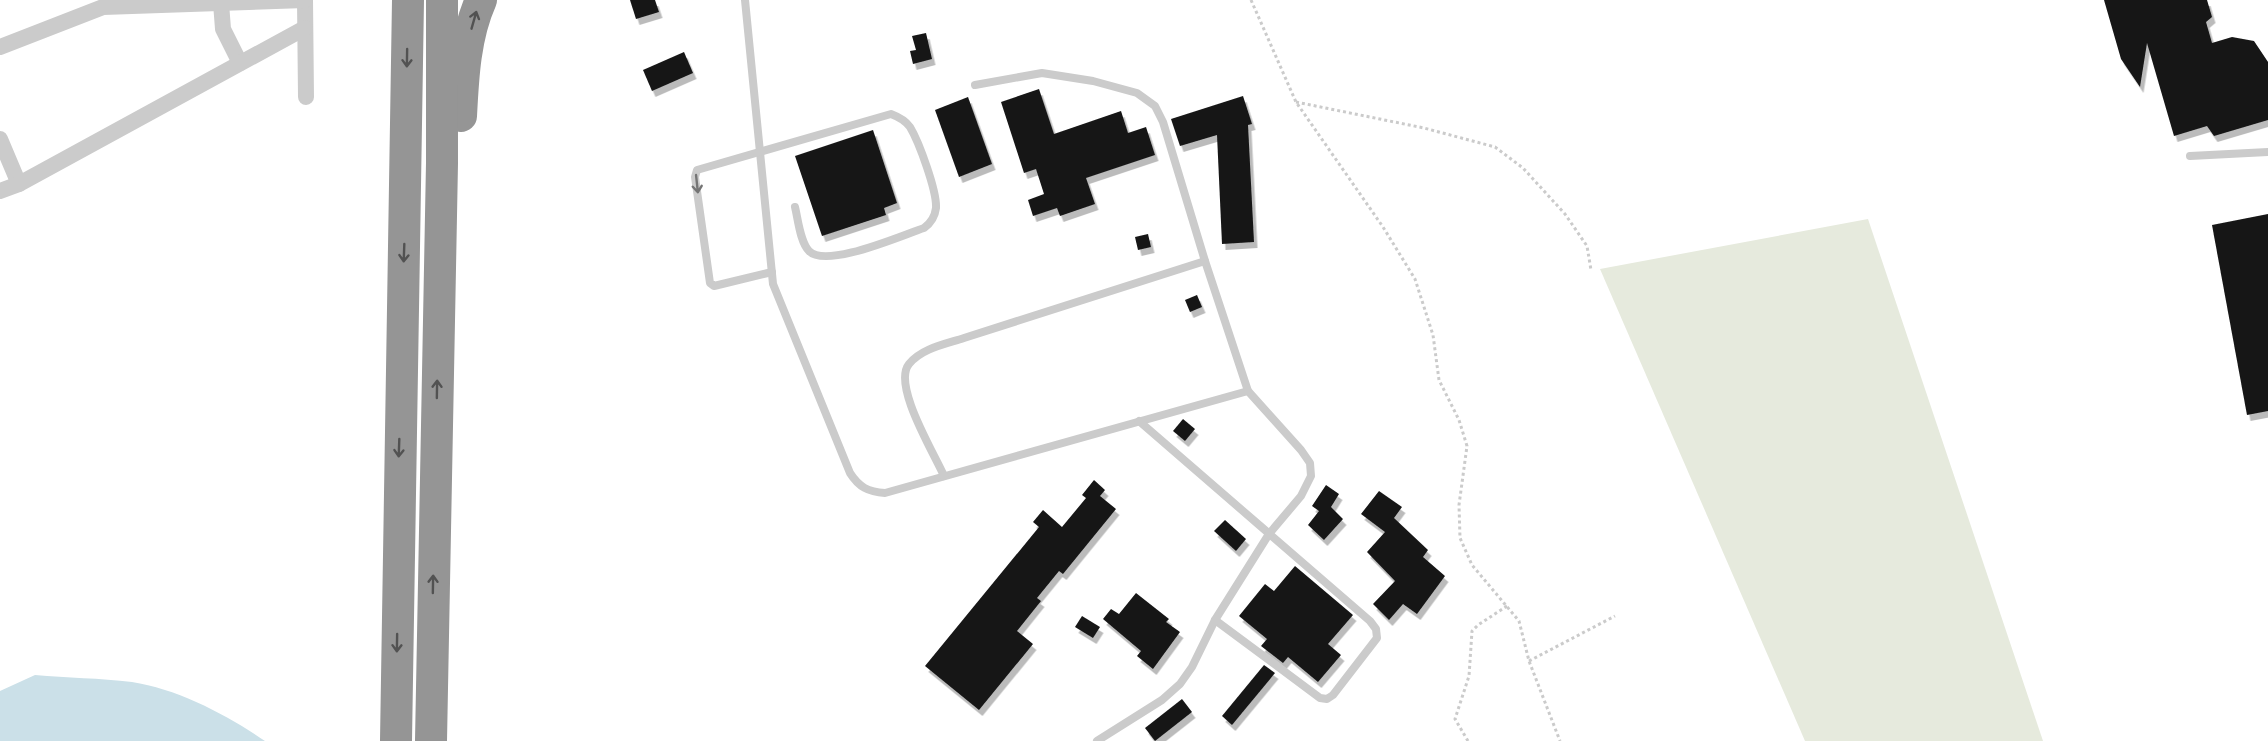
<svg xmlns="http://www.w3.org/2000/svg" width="2268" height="741" font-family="'Roboto Condensed',sans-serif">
  <defs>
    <filter id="shadow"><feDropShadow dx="3.5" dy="6" stdDeviation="0" flood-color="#0004"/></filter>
  </defs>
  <rect width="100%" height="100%" fill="#fff"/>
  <polygon fill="#e6eadd" points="1868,219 2043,741 1805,741 1600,269"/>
  <path fill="#cbe0e8" d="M 35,675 C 67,678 100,678 132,682 C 178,689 227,715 265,741 L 0,741 L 0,691 Z"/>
  <g fill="#151515" filter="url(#shadow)">
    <polygon points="630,0 655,0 659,12 636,19"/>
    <polygon points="2104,0 2207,0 2212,17 2206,22 2212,43 2232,37 2254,41 2268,62 2268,120 2214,136 2207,126 2174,136 2147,43 2140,87 2121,59"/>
    <polygon points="926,33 932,59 913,64 910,51 916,50 912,36"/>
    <polygon points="684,52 693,73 652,91 643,70"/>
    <polygon points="1039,89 1054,134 1121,111 1128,133 1146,127 1155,155 1086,178 1095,204 1060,216 1057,208 1033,216 1028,200 1044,194 1036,169 1024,173 1001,102"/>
    <polygon points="1243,96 1252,124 1248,125 1254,242 1222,244 1217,135 1180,146 1171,119"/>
    <polygon points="968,97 992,164 959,177 935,110"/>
    <polygon points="873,130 897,203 884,208 886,215 822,236 795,156"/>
    <polygon points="2268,214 2268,411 2247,415 2212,225"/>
    <polygon points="1148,234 1151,247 1138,250 1135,237"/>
    <polygon points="1197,295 1202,307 1190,312 1185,300"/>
    <polygon points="1183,419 1195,429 1185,441 1173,431"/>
    <polygon points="1094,480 1105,490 1100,496 1116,509 1063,574 1059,571 1037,598 1041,601 1017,631 1033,644 979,710 925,666 1039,527 1033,522 1043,510 1062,527 1086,498 1082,495"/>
    <polygon points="1326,485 1339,494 1331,507 1343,519 1324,540 1308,525 1319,511 1312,506"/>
    <polygon points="1379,491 1402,507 1394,518 1428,550 1423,557 1445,576 1417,614 1403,604 1389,620 1373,604 1395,581 1367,552 1385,532 1361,514"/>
    <polygon points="1225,520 1246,539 1236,551 1214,531"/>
    <polygon points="1295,566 1353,615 1328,644 1341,655 1318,682 1288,657 1283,663 1261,646 1267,639 1239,616 1265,584 1274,591"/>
    <polygon points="1136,593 1169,619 1166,622 1180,632 1153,669 1137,656 1141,651 1103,619 1111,609 1119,614"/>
    <polygon points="1082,616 1100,627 1093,638 1075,627"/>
    <polygon points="1264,665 1275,673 1232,725 1222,716"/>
    <polygon points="1182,699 1192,712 1155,741 1145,728"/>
  </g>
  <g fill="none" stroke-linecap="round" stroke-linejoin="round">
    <g stroke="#cbcbcb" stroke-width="3" stroke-dasharray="3 3" stroke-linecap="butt">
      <polyline points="1251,0 1296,102 1383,227 1415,279 1433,335 1439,380 1459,420 1467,446 1459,505 1460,538 1472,565 1519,621 1529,661 1560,741"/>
      <polyline points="1296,102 1424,128 1495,147 1523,168 1565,214 1587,246 1591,270"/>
      <polyline points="1529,661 1615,616"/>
      <polyline points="1468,741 1455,719 1469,676 1472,631 1478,625 1507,606"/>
    </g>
    <g stroke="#cbcbcb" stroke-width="8">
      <path d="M 745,0 L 773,284 L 850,473 C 859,487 868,492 885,493 L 1248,391"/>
      <polyline points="2190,156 2268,152"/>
      <path d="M 772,272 L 714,286 L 710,283 L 695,177 L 697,170 L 891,114 C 899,117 905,120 910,127 C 919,142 937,191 936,208 C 935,216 931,223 924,228 C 902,235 826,269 809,251 C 800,242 798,219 795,207"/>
      <polyline points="1139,421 1370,621 1376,629 1377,638 1333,695 1327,699 1320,698 1215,620"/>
      <path d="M 944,476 C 934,453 892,385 909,364 C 922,348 946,344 964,338 L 1205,261 L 1163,122 L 1155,106 L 1137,93 L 1093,81 L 1042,73 L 975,85"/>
      <polyline points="1097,741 1162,700 1180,684 1192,667 1215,620 1269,534 1301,496 1311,476 1310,463 1301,450 1248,391 1205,261"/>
    </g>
    <g stroke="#cbcbcb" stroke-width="16">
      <polyline points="305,0 306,97"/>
      <polyline points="221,3 223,29 240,63"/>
      <polyline points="0,47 103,7 305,0"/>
      <polyline points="0,139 19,184"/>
      <polyline points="0,191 19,184 305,28"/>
    </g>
    <g stroke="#959595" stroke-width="32">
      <path d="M 461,116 C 463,76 465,36 481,0"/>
      <polyline points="396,741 408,0"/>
      <polyline points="431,741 442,163 442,0"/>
    </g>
  </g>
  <defs><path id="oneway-shaft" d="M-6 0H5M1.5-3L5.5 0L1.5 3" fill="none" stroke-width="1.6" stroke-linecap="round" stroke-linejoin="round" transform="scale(1.5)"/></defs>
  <g stroke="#525252">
    <use href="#oneway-shaft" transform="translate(474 20) rotate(-74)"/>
    <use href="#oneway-shaft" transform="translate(407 58) rotate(91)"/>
    <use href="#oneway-shaft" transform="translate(404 253) rotate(92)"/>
    <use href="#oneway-shaft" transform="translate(437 389) rotate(-89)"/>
    <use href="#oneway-shaft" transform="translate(399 448) rotate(92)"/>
    <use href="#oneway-shaft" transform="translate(433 584) rotate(-89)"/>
    <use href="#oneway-shaft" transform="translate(397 643) rotate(91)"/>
  </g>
  <use stroke="#757575" href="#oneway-shaft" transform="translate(697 184) rotate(84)"/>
</svg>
